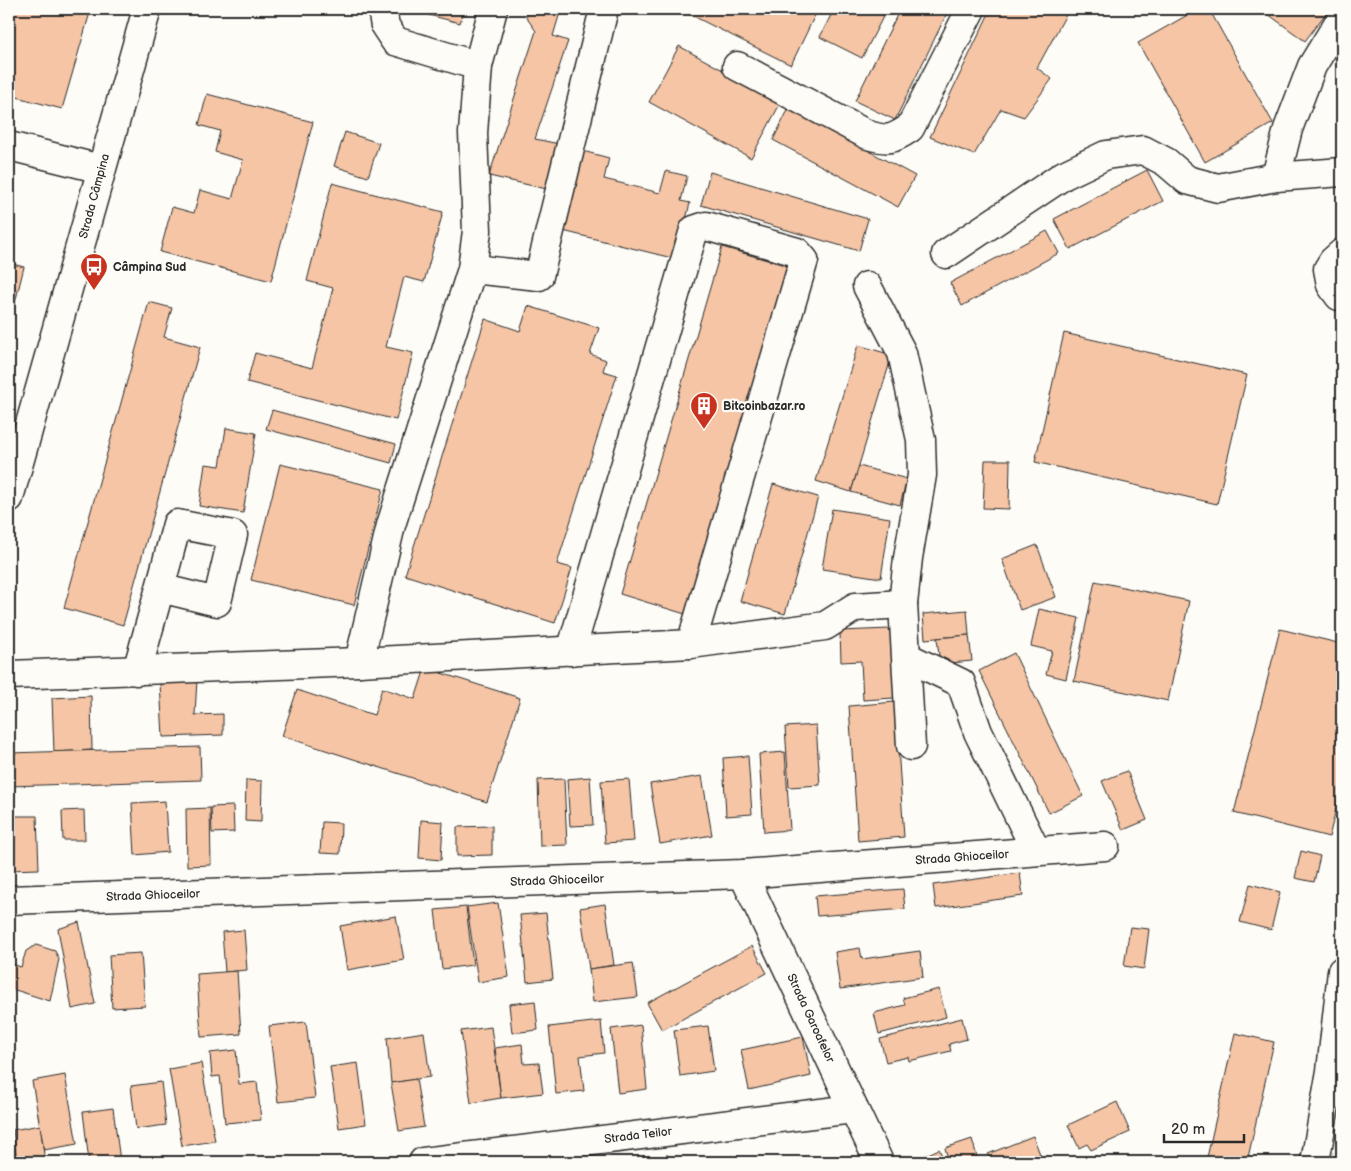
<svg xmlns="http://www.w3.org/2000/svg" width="1351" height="1171" font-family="'Balsamiq Sans',sans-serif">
  <rect width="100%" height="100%" fill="#fdfcf7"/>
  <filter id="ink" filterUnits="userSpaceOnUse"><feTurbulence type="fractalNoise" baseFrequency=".02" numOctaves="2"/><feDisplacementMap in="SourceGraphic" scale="10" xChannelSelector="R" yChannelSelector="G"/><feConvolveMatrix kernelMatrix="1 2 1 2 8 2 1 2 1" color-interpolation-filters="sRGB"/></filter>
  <g filter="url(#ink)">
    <g fill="#f5c5a5" stroke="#2b2b2b">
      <polygon points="9,9 91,9 62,109 9,95"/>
      <polygon points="405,9 464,9 460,23"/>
      <polygon points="529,9 561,9 553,36 568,41 535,139 564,145 551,190 489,176 536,31 526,17"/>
      <polygon points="687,9 818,9 791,65 685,12"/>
      <polygon points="834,9 887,9 862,58 820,37"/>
      <polygon points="900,9 949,9 895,120 855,101"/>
      <polygon points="991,9 1069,9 1037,68 1052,79 1024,117 1001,109 974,155 930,137"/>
      <polygon points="1198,9 1209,9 1273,123 1205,162 1138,43"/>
      <polygon points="1261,9 1329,9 1305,41"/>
      <polygon points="679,46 781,102 751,158 649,102"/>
      <polygon points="207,94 313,122 271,281 160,252 172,207 194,213 200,190 232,199 243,160 215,152 220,131 199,125"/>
      <polygon points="789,108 915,176 898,207 773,140"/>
      <polygon points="345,132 379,143 368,177 334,166"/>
      <polygon points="579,150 609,158 604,179 660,193 666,171 687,176 681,201 690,203 676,259 559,230"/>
      <polygon points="1147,170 1163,201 1070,249 1054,219"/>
      <polygon points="710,172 868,219 859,251 701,205"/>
      <polygon points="332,183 443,212 424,282 404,277 386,347 413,353 396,420 247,382 255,353 312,368 333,288 307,281"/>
      <polygon points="1047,231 1059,253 962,306 950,283"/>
      <polygon points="722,247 788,266 685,614 620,594"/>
      <polygon points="9,263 24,267 9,327"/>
      <polygon points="149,302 172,308 164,337 200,347 123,625 64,608"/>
      <polygon points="528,306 599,328 590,354 606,360 603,371 617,375 557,564 572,568 555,623 405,575 485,319 520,331"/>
      <polygon points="1064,333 1247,375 1217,504 1035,462"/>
      <polygon points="858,345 892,355 851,492 816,481"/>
      <polygon points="272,410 396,444 391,463 266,429"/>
      <polygon points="226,428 256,433 243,513 199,506 205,464 220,466"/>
      <polygon points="985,460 1010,460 1009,509 983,508"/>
      <polygon points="280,464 383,489 354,605 251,580"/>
      <polygon points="859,466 907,479 900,505 851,492"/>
      <polygon points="773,484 818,497 785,614 740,601"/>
      <polygon points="832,509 890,518 881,578 822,569"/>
      <polygon points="1037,545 1056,597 1020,610 1002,559"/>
      <polygon points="1095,581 1189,601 1168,701 1074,681"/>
      <polygon points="1039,609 1079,618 1066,679 1046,674 1052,651 1031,646"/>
      <polygon points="967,610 969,635 925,639 923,614"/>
      <polygon points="890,629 894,698 863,700 861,661 841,662 840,631"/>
      <polygon points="1280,629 1342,644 1342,785 1329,837 1234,813"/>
      <polygon points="969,635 972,661 940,664 937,638"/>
      <polygon points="1014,653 1083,796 1049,813 979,671"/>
      <polygon points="425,668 520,698 487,802 282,736 297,690 374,715 382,688 415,699"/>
      <polygon points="197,679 195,715 223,714 223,735 163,737 160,683"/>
      <polygon points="91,696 92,750 54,752 52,698"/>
      <polygon points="895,702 904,837 858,841 849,706"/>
      <polygon points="816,725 820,785 789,787 785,727"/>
      <polygon points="200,747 201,780 9,786 9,753"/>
      <polygon points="785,752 790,830 764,832 759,754"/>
      <polygon points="748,756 752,814 726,816 723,758"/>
      <polygon points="1127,771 1147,820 1123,830 1102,781"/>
      <polygon points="702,776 712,835 660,844 650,784"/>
      <polygon points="590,777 593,825 570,826 567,779"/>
      <polygon points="564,779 567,845 540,846 538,780"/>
      <polygon points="629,779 634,841 605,843 601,781"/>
      <polygon points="246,780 262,781 261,822 245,821"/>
      <polygon points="165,801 168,852 135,855 132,803"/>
      <polygon points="233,806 234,832 212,833 211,807"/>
      <polygon points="210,808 211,865 187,866 186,809"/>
      <polygon points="84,810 85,840 63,840 62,811"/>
      <polygon points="9,816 37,816 39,869 9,870"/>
      <polygon points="421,820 443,822 441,860 419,858"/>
      <polygon points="322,822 341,823 340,854 320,853"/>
      <polygon points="492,826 492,855 457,856 457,827"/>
      <polygon points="1301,851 1320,856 1314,882 1295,878"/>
      <polygon points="1020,873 1023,896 936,908 933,885"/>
      <polygon points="1250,884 1280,892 1271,930 1240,922"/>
      <polygon points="903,889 905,909 817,916 815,896"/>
      <polygon points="498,903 509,977 478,982 467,907"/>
      <polygon points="605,904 614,965 589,969 580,908"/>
      <polygon points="466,907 473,965 442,969 435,910"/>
      <polygon points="546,913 553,979 527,982 520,915"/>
      <polygon points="396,916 404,960 347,970 340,926"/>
      <polygon points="79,922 95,1004 72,1009 58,929"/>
      <polygon points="1130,927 1149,929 1144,969 1124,966"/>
      <polygon points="244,930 247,970 225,972 222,932"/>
      <polygon points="36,945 55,951 59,959 50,1001 12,989 9,1003 9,963 21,967 26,951"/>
      <polygon points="752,946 767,973 662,1030 647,1003"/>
      <polygon points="860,948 862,959 920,951 923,977 840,989 835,952"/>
      <polygon points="141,953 145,1006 112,1008 109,955"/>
      <polygon points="633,963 638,997 593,1002 589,969"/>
      <polygon points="237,971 241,1034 201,1037 197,974"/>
      <polygon points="939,989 946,1017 879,1034 874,1013 905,1005 903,998"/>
      <polygon points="535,1001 538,1030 512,1033 509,1004"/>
      <polygon points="962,1018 967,1039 949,1044 951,1051 909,1061 908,1057 886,1062 880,1039"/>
      <polygon points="601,1021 604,1053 580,1056 584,1091 556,1094 549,1027"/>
      <polygon points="306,1022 315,1098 278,1102 269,1026"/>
      <polygon points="641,1025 647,1089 618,1093 611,1029"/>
      <polygon points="708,1026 714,1071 680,1076 674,1030"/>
      <polygon points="491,1027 501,1098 471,1103 461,1031"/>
      <polygon points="424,1032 430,1077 391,1083 387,1038"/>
      <polygon points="1235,1033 1274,1042 1247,1162 1206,1162"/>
      <polygon points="803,1037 811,1076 749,1090 741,1050"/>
      <polygon points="522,1044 524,1064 539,1063 543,1093 501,1098 495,1048"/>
      <polygon points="236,1050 239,1084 257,1082 261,1120 225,1123 220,1076 212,1077 210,1053"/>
      <polygon points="201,1063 215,1141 182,1146 169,1069"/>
      <polygon points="358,1063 366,1124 339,1128 330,1067"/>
      <polygon points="65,1075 77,1144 44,1150 32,1081"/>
      <polygon points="416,1079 424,1127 399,1131 391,1083"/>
      <polygon points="161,1082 166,1125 136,1129 131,1086"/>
      <polygon points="1117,1102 1130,1132 1091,1150 1087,1144 1079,1148 1068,1125"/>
      <polygon points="113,1108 120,1161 89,1162 83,1112"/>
      <polygon points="40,1125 45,1162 17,1162 13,1130"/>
      <polygon points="1033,1136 1043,1162 991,1162 988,1154"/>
      <polygon points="972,1139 977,1157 959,1162 949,1162 945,1148"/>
      <polygon points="939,1149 945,1162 911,1162"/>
      <polygon points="668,1155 669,1162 640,1162 640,1160"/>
    </g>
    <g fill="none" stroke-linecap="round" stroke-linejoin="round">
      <defs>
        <g id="minor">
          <polyline points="382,9 385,26 395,41 478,66"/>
          <path d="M 737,66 L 868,135 C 888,141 892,140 910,128 L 971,9"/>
          <polyline points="9,146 101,169"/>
          <polyline points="1276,177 1288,129 1312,66 1342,17"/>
          <polyline points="1342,253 1333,261 1328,269 1331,285 1339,296 1342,296"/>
          <polyline points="946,254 1064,175 1106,155 1143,150 1166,162 1187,180 1218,188 1276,177 1342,172"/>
          <polyline points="472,269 539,276 604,9"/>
          <polyline points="867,286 902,353 921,440 922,475 908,558 903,604 911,746"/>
          <polyline points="571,651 694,230 706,226 797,252 804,260 691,644"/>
          <polyline points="907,657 961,683 978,732 1036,851"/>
          <polyline points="359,662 391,525 472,269 477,231 473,133 478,66 493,9"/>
          <polyline points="137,671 160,588 217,602 233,535 177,524 160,588"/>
          <polyline points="9,675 359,662 691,644 825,626 855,607 903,604"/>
          <polyline points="743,874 879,1162"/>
          <polyline points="9,900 743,874 1105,846"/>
          <polyline points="423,1162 853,1109"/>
          <polyline points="1315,1162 1331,1071 1342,971"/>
        </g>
        <polyline id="major" points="9,498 147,9"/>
      </defs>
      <use href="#minor" stroke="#2b2b2b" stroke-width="31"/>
      <use href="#major" stroke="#2b2b2b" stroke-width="31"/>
      <use href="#minor" stroke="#fdfcf7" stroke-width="28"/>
      <use href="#major" stroke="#fdfcf7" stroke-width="28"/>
    </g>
  </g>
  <defs>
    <symbol id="bus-pin" viewBox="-11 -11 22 30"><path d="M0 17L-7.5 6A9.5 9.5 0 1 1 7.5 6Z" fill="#c8321e" stroke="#fdfcf7"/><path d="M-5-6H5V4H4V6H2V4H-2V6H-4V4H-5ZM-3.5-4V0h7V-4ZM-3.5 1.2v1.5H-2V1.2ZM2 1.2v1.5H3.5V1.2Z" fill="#fff"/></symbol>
    <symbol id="building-pin" viewBox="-11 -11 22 30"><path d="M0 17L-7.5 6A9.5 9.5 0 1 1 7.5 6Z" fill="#c8321e" stroke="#fdfcf7"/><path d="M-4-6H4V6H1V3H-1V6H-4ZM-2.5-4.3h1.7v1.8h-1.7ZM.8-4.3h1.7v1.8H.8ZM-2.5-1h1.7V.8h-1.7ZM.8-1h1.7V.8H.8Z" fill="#fff"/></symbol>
  </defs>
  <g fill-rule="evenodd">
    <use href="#bus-pin" x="78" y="251" width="32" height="43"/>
    <use href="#building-pin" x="688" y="390" width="32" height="43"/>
  </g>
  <g text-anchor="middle" stroke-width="4.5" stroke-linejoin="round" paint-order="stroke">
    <g font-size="12" fill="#2b2b2b" stroke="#fdfcf7">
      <text transform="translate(94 196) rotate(-75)" y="4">Strada Câmpina</text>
      <text transform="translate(962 857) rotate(-4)" y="4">Strada Ghioceilor</text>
      <text transform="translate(557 880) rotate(-2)" y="4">Strada Ghioceilor</text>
      <text transform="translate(153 895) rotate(-2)" y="4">Strada Ghioceilor</text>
      <text transform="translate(811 1018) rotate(65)" y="4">Strada Garoafelor</text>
      <text transform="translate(638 1135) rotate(-7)" y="4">Strada Teilor</text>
    </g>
    <g font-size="12" font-weight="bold" fill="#2b2b2b" stroke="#fdfcf7" text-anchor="start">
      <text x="113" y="271">Câmpina Sud</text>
      <text x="723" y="410">Bitcoinbazar.ro</text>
    </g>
  </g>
  <rect width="1351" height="1171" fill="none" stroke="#fdfcf7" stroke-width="30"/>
  <rect x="15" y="15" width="1321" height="1141" fill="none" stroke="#2b2b2b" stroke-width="2" filter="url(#ink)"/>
  <path d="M1164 1134v8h80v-8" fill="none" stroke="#2b2b2b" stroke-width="2.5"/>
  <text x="1171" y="1134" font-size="15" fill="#2b2b2b" stroke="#fdfcf7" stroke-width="4" paint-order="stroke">20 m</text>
</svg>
